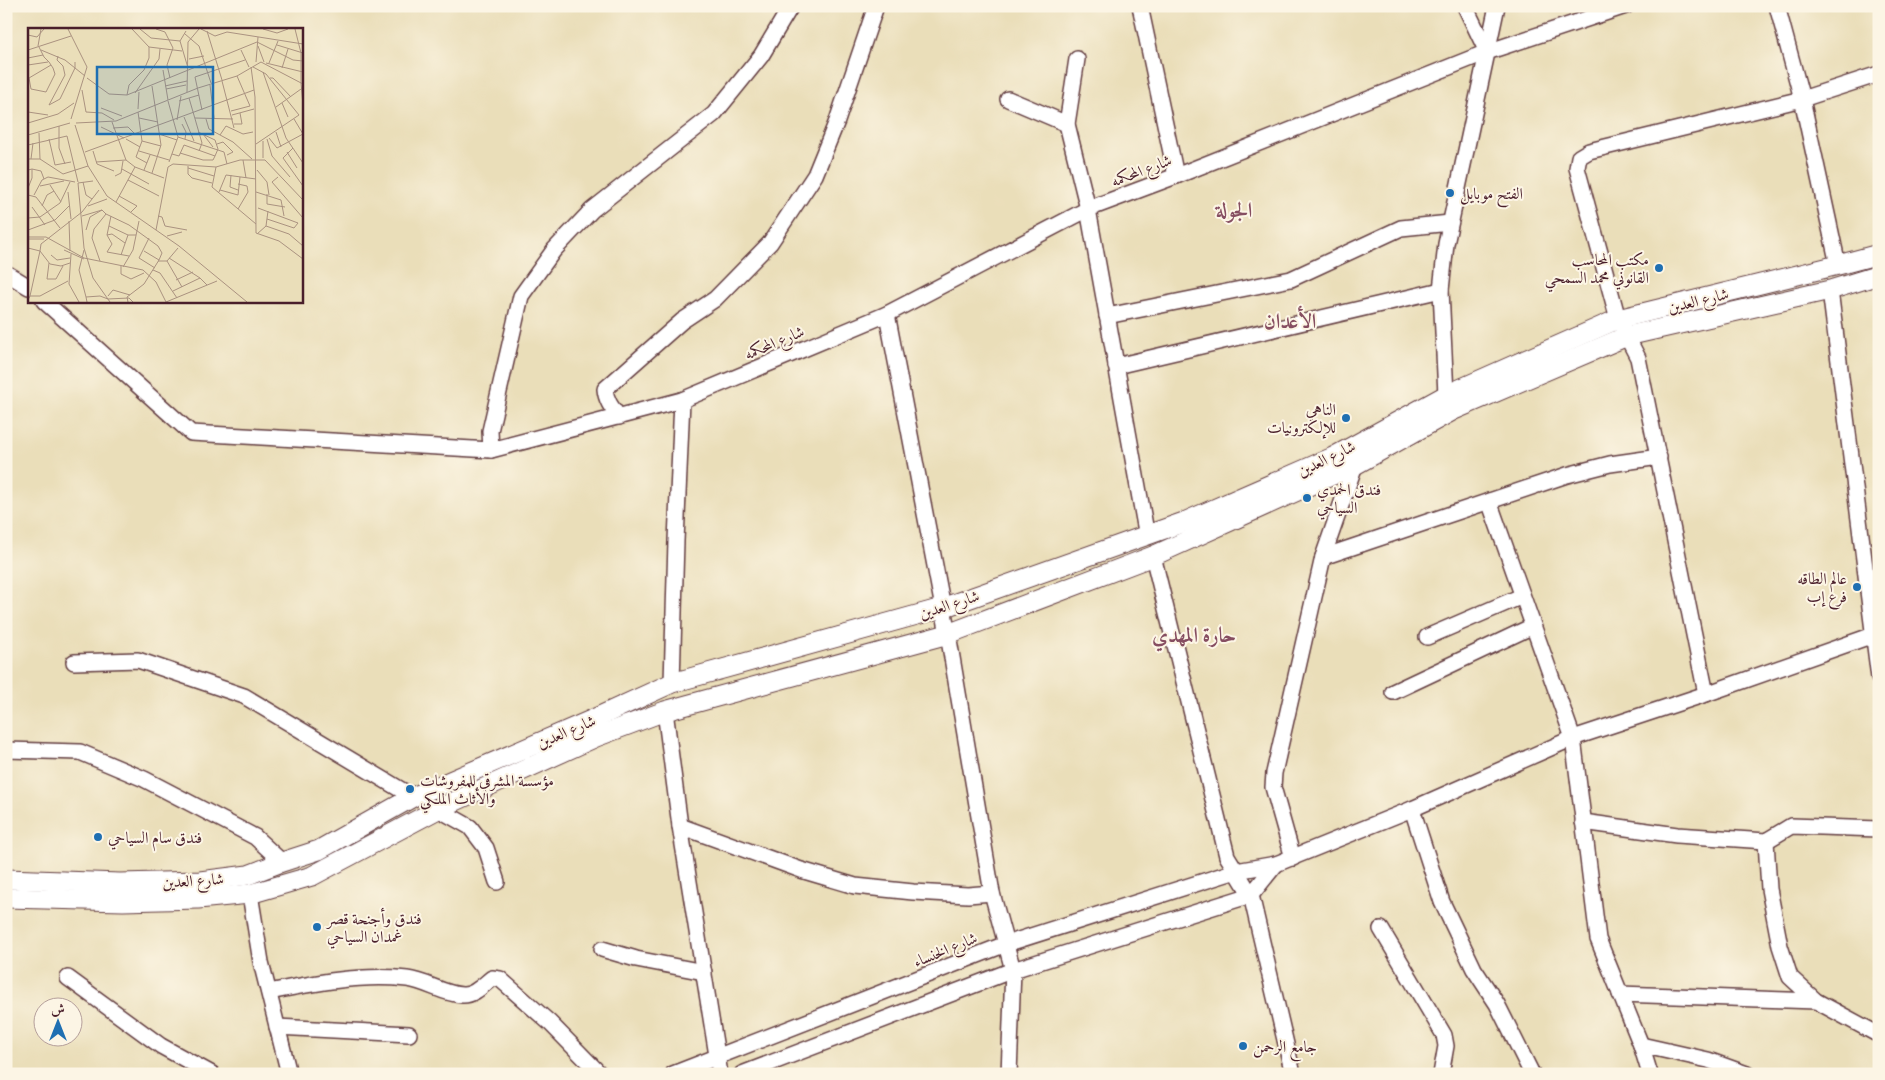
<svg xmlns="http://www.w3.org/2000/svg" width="1885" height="1080" font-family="'IM FELL Double Pica',Amiri,serif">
  <rect width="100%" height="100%" fill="#fcf5e5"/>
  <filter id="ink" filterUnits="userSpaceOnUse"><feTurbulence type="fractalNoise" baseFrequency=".02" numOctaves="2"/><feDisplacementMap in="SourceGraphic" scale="10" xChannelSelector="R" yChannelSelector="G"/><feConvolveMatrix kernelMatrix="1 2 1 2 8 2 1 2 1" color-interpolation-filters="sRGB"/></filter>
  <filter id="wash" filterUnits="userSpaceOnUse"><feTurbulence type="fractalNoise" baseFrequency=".0096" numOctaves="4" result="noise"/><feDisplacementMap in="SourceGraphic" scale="20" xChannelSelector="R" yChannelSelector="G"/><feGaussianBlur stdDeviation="1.12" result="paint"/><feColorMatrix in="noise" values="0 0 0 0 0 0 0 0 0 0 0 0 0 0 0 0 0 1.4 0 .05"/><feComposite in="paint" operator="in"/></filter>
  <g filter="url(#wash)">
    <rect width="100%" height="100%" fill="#eadeb9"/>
  </g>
  <g filter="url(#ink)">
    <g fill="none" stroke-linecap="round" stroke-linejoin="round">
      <defs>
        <g id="minor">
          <polyline points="1140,6 1176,176"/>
          <polyline points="1465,6 1487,52"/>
          <polyline points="1777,6 1802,99 1838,265"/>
          <polyline points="1077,59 1067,124 1088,209 1147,537"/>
          <polyline points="1008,99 1067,124"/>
          <polyline points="6,273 29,287"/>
          <polyline points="1830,290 1879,678"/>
          <polyline points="44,301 191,433 491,450 682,400 887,314 1088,209 1176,176 1487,52 1626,6"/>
          <polyline points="887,314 948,634 992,893 1013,970 1009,1074"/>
          <polyline points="1107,316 1291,279 1401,228 1450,223"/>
          <polyline points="1116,366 1441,290"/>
          <polyline points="1450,403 1446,395 1441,290 1446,244 1497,6"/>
          <path d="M 619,417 C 612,408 606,401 605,389 L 682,321 L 715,299 L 770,243 L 815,175 L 837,121 L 876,6"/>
          <polyline points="491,450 490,431 521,296 554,250 592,210 714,114 761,56 791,6"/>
          <polyline points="1489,501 1573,738 1598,939 1641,1045 1650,1074"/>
          <polyline points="1153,556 1227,856 1251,895 1293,1074"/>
          <polyline points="1323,557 1567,475 1610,464 1659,457"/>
          <polyline points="1427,637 1522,596"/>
          <polyline points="74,662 138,660 244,696 413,797"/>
          <polyline points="672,683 676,541 682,400"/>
          <polyline points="1393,692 1533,626"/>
          <polyline points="1706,694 1638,358 1618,319 1577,168 1579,157 1589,151 1802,99 1879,74"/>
          <polyline points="665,711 680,826 720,1074"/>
          <polyline points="6,750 80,752 144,779 255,837 282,862"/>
          <polyline points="438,809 470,827 486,848 497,882"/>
          <polyline points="1412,809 1442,902 1474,969 1497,1004 1532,1074"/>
          <polyline points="1583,822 1677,835 1766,841 1791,826 1879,829"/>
          <polyline points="680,826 801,870 855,886 913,892 968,895 992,893"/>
          <polyline points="1766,841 1769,889 1780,946 1790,977 1816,1001 1879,1035"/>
          <polyline points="1293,858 1273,787 1274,773 1323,557 1355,465"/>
          <polyline points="250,894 261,962 289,1074"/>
          <polyline points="1251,895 1276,864"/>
          <polyline points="1381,929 1444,1035 1446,1046 1441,1074"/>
          <polyline points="602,949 636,959 704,972"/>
          <polyline points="68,978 161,1046 212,1074"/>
          <path d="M 269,992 C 314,983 360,974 407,979 C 426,981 443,994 462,995 C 474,996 484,984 492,978 L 500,979 L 550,1023 L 600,1074"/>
          <polyline points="1620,994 1816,1001"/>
          <polyline points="277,1027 409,1034"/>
          <polyline points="1641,1045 1708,1060 1747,1074"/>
          <polyline points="673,1074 1006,944 1236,871 1276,864 1412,809 1573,738 1706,694 1879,633"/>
          <polyline points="742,1074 1013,970 1251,895"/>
        </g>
        <g id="major">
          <polyline points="6,879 120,883 200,881 248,875 282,862 319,850 413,797 589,721 672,683 942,608 1184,522 1333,457 1446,395 1618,319 1838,265 1879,254"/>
          <polyline points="6,898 123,901 198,899 250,894 312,876 438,809 596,737 665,711 948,634 1153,556 1355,465 1454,410 1627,336 1830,290 1879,275"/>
        </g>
      </defs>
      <use href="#minor" stroke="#623c40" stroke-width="18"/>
      <use href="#major" stroke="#623c40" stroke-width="21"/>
      <use href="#minor" stroke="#fff" stroke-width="15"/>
      <use href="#major" stroke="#fff" stroke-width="19"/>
    </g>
  </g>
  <g fill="#1f6fb2" stroke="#fcf5e5" stroke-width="2">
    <circle cx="1450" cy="193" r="5"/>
    <circle cx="1659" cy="268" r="5"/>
    <circle cx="1346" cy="418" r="5"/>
    <circle cx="1307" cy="498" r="5"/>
    <circle cx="1857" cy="587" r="5"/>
    <circle cx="410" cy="789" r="5"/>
    <circle cx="98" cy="837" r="5"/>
    <circle cx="317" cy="927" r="5"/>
    <circle cx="1243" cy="1046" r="5"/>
  </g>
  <g text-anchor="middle" stroke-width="4" stroke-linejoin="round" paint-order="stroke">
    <g font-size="16" fill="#4a1f2b" stroke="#fcf5e5">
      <text transform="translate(1141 170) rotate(-21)" y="6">شارع المحكمه</text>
      <text transform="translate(1698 300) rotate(-14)" y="6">شارع العدين</text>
      <text transform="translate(774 342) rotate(-23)" y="6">شارع المحكمه</text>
      <text transform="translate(1326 458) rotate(-26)" y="6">شارع العدين</text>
      <text transform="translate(949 604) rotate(-18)" y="6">شارع العدين</text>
      <text transform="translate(566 731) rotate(-23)" y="6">شارع العدين</text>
      <text transform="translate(193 880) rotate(-4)" y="6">شارع العدين</text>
      <text transform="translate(945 949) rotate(-22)" y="6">شارع الخنساء</text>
    </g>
    <g font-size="16" fill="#4a1f2b" stroke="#fcf5e5" text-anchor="start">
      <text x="1460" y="199">الفتح موبايل</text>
      <text x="1649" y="265" text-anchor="end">مكتب المحاسب<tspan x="1649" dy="18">القانوني محمد السمحي</tspan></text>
      <text x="1336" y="415" text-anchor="end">الناهي<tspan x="1336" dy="18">للإلكترونيات</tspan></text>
      <text x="1317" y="495">فندق الحمدي<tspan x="1317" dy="18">السياحي</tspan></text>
      <text x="1847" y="584" text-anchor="end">عالم الطاقه<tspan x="1847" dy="18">فرع إب</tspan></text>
      <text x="420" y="786">مؤسسة المشرقي للمفروشات<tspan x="420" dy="18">والأثاث الملكي</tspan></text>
      <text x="108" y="843">فندق سام السياحي</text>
      <text x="327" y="924">فندق وأجنحة قصر<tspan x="327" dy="18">غمدان السياحي</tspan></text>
      <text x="1253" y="1052">جامع الرحمن</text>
    </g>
    <g font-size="21" font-weight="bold" fill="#864e61" stroke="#fcf5e5">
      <text x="1234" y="217">الجولة</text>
      <text x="1290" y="328">الأعدان</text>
      <text x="1194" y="642">حارة المهدي</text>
    </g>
  </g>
  <g transform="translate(28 28)">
    <rect width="275" height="275" fill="#eadeb9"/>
    <path fill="none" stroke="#aa9280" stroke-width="1" d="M 40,1 L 59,39 L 43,91M 112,1 L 123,10 L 152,13M 128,1 L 137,4 L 145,20 L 139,37 L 142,50M 173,1 L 187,8 L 199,4 L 275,16M 235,1 L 249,5 L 260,1M 267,1 L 273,25 L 273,55M 158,3 L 152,13 L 160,40M 179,3 L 194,52M 157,6 L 171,18 L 183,55M 0,7 L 9,9 L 16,1M 249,17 L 275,25M 10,18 L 13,1M 230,18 L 236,34M 11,19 L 16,29 L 21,34 L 25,40 L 27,46 L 18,64 L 3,61 L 1,50 L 23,37M 121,19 L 154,23M 0,22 L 43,8M 13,22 L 37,32 L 57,48M 213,22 L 221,39M 30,28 L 29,32 L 35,38 L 37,47 L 21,77 L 32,71 L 47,40 L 47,34M 0,30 L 15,27M 161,31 L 176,28M 228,34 L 230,9M 233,34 L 275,56M 238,35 L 275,44M 241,35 L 250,13M 0,37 L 20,34M 223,39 L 227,69 L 228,205 L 251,213 L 275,231M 225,39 L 238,46 L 271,87 L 228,116M 254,40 L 260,21M 135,42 L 140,72M 235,44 L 258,110 L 275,135M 59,50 L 81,66 L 99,67 L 229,14 L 265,32 L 275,33M 242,50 L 245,50 L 263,69M 194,53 L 206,100M 273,55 L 275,77M 182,57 L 186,90M 124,58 L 133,117 L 124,145M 137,58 L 159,53M 138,61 L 158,57M 54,62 L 58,84 L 74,85 L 86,92M 159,64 L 160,14 L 171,1M 107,65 L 131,31 L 132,21M 99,67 L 101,57 L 116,42 L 121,30 L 121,19 L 104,1M 161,70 L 174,115 L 171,123M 140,73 L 150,109 L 141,134M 151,73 L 171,67M 254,75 L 260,89M 248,79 L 273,61M 73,80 L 94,88M 110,81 L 111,64M 174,82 L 167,49 L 217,32M 203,83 L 222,78 L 209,48M 0,84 L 20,87M 110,84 L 114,113 L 108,129 L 119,135M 204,87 L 226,81M 156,89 L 166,113M 111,90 L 130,94M 167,90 L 205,91M 178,91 L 181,101 L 205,114 L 224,131M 266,91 L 275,106M 149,92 L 153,68M 84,94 L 98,132 L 107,139 L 136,150M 0,95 L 30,86 L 46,75M 48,95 L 88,93 L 170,60 L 209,48 L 233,34M 154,96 L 158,104 L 157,111M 206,96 L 214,96 L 212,85M 47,97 L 60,138 L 79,168 L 151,218 L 219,274M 31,98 L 31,120 L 37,136M 73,99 L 96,110M 85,100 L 100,99 L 107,106M 248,104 L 253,119M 11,105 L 12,131M 131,106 L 149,112M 175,106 L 185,119M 0,107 L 42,95M 192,107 L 198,98 L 215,106 L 225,104M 150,109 L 196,124 L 199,136M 241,110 L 249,120 L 275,106M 21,111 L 27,137 L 43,134M 98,111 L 112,119M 239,111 L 244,128 L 262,149M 114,113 L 133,118M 189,116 L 195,114 L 205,124 L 199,127M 0,117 L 39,108 L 50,154M 265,120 L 255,130 L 275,158M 65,123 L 69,136 L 86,143M 111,123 L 141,132M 57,124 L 226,62M 259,124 L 269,140M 152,125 L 175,132 L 185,132 L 187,128M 144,126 L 151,128 L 156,117 L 187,128 L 190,121 L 187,112 L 170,104M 235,130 L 235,113M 0,131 L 12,131 L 35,146 L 60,138M 3,131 L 5,115M 215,132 L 218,150M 68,134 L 98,132M 160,138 L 160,146 L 164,150 L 184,155M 140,139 L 145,136 L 188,139 L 212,132 L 237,132 L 275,172M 188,139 L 184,159 L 228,196M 160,140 L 186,148M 4,141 L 13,143 L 16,151M 94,141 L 121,156M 0,142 L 4,141 L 4,150 L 0,160M 116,142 L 122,127M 229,142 L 239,154 L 241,167M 203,147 L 202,159 L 210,162M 87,148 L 93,145 L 95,133M 250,149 L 244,154 L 275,190M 100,152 L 131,168M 65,153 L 50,155 L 56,220 L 65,250 L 82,274M 55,154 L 58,167 L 64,171M 22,157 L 33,174M 12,158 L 36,153M 192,162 L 210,167 L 212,149M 40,164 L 43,191M 191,164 L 198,147 L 228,151M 228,164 L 253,172 L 256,188M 239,166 L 239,176 L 257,179M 0,167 L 8,169 L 32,200M 6,167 L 14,152 L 20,149 L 47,154M 91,168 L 109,178 L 103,184M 88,174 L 107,139M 14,178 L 19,167 L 26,163M 60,178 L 79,171M 4,179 L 17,197M 230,180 L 270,195 L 266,200 L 239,191M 210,181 L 220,164 L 219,158 L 210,156M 54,188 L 74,182 L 78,186M 83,188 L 79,207 L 84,216 L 79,224 L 101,228M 130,188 L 134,189 L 137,198 L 159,202M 0,190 L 12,189 L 32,175 L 42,154M 41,193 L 42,223M 81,198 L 100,207M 238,198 L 261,206 L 275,218M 0,202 L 27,192 L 41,178M 58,202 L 62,189 L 74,182M 128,202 L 140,139M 229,206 L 238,198 L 240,183M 79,207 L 84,206 L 97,215M 139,208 L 154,204M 0,209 L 18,209 L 56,230 L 115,242 L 128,254 L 138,274M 121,210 L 111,230 L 127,240M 0,211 L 16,211M 0,220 L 12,223 L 2,268M 36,222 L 56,231M 56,222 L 51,242 L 58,269M 43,226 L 41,256 L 51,274M 23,227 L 29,232 L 42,230M 93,227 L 100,207 L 108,207M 141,230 L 172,250M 72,233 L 64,210 L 66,201 L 78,186 L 101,197 L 130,218 L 134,225 L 131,232M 130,233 L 139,233 L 150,220M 139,233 L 154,259M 21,235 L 19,251 L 28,251 L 35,238M 42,235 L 33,238 L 22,236 L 12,223 L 13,216 L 54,184 L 71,162M 93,238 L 93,246 L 103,251 L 116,245M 95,239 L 105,222 L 111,193M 125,242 L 132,245 L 149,270M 148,252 L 165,244M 145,263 L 172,250 L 179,257M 80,268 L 85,262 L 102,267M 0,272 L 2,268 L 12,268 L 40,253M 59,274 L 58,269 L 72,268 L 80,271 L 101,270 L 105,274M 100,274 L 99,269 L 116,256 L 131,232 L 116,223M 138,274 L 189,253"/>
    <path fill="#1f6fb2" fill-opacity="0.15" stroke="#1f6fb2" stroke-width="2.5" d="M 69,39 L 185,39 L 185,106 L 69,106 Z"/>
    <rect width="275" height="275" fill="none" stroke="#4a1f2b" stroke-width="2.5"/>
  </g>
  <rect width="1885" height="1080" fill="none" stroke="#fcf5e5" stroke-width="25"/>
  <g transform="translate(58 1022)"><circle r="24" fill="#fcf5e5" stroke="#b59f9b"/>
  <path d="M0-4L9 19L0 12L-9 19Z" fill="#1f6fb2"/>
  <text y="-8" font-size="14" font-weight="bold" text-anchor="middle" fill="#4a1f2b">ش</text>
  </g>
</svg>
